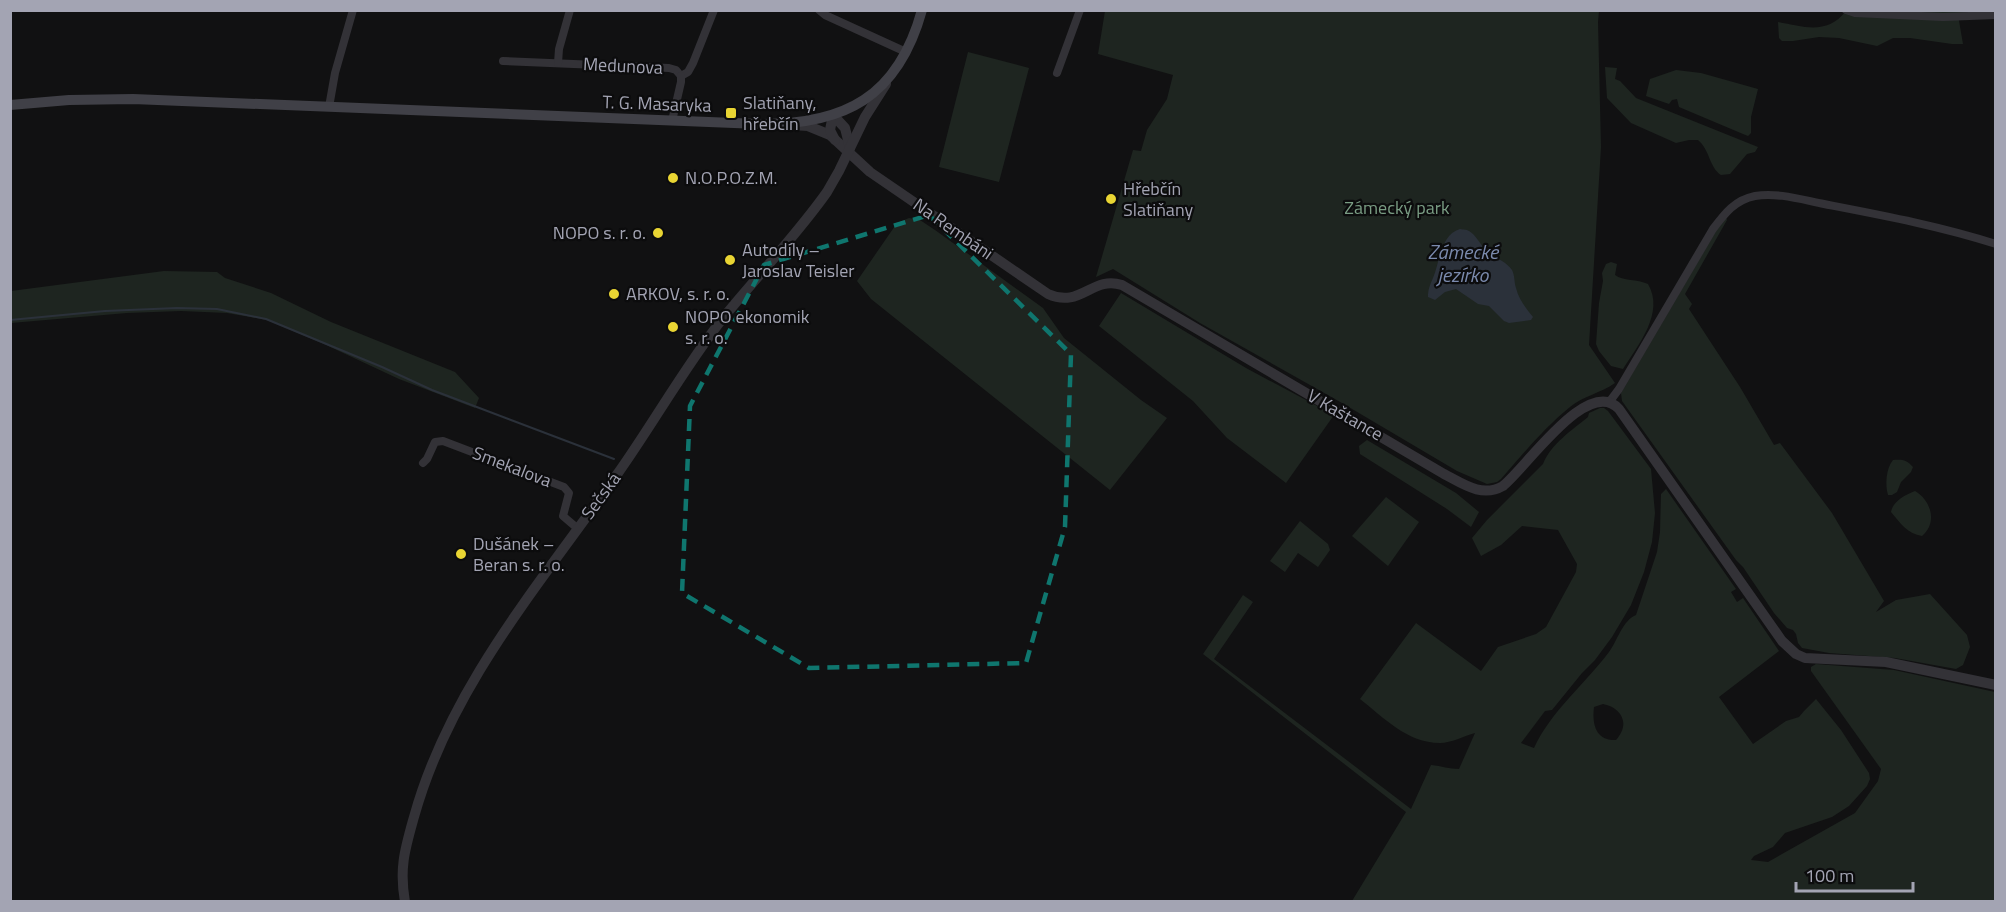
<svg xmlns="http://www.w3.org/2000/svg" width="2006" height="912" font-family="'Titillium Web',sans-serif">
  <rect width="100%" height="100%" fill="#111112"/>
  <g fill="#1e2520" fill-rule="evenodd">
    <path d="M 1105,11 L 1599,11 L 1598,22 L 1601,147 L 1589,345 L 1615,383 C 1601,393 1583,396 1570,407 C 1544,428 1523,454 1501,479 L 1497,482 L 1487,484 L 1457,471 L 1342,403 L 1200,323 L 1113,269 L 1096,277 L 1133,150 L 1141,151 L 1147,130 L 1167,99 L 1173,75 L 1098,54 Z"/>
    <path d="M 1846,11 L 1995,11 L 1995,13 L 1958,15 L 1963,44 L 1952,44 L 1910,38 L 1893,38 L 1877,46 L 1839,38 L 1819,37 L 1793,41 L 1782,41 L 1779,38 L 1778,22 C 1805,27 1827,35 1846,11 Z"/>
    <polygon points="968,52 1029,68 999,182 939,167"/>
    <path d="M 1605,67 L 1617,68 L 1615,79 L 1620,81 L 1636,98 L 1758,147 L 1755,152 L 1747,154 L 1730,174 L 1721,175 C 1709,167 1710,150 1698,140 L 1689,140 L 1676,143 L 1631,123 L 1607,98 Z"/>
    <polygon points="1676,70 1701,73 1758,89 1751,117 1751,133 1748,136 1743,134 1679,107 1677,99 1672,100 1669,104 1646,96 1650,79"/>
    <polygon points="1726,217 1727,220 1685,294 1692,304 1689,309 1740,387 1774,445 1780,443 1832,513 1884,601 1876,612 1896,600 1930,594 1967,635 1970,647 1963,665 1956,669 1895,658 1829,653 1802,648 1798,643 1796,634 1793,630 1787,628 1774,613 1743,567 1736,560 1622,401 1621,393 1716,231"/>
    <polygon points="909,218 920,220 935,230 1043,308 1064,338 1141,400 1167,418 1110,490 871,299 857,281 897,223"/>
    <path d="M 1611,262 L 1617,264 L 1615,275 C 1623,281 1637,279 1648,284 C 1665,313 1638,345 1623,369 L 1611,366 L 1599,351 L 1596,344 L 1599,303 L 1603,281 L 1602,273 L 1606,264 Z"/>
    <polygon points="164,271 217,272 225,278 271,293 331,322 455,372 479,398 475,408 399,379 324,344 267,320 227,313 181,311 127,313 11,323 11,291"/>
    <polygon points="1121,293 1246,368 1334,415 1286,483 1227,438 1193,401 1099,326"/>
    <path d="M 1600,408 L 1604,408 L 1608,411 L 1651,469 L 1655,513 L 1652,542 L 1644,572 L 1631,605 L 1612,637 L 1595,660 L 1582,673 L 1552,710 L 1545,711 L 1521,743 L 1534,748 C 1551,711 1585,684 1609,652 C 1618,640 1622,621 1636,615 L 1657,552 L 1660,532 L 1661,494 L 1666,489 L 1736,589 L 1731,592 L 1737,602 L 1743,598 L 1779,651 L 1719,697 L 1753,744 L 1786,721 L 1799,717 L 1804,711 L 1816,699 L 1841,730 L 1869,773 L 1870,779 L 1867,786 L 1849,806 L 1832,817 L 1785,833 L 1773,847 L 1754,856 L 1751,860 L 1768,862 L 1855,813 L 1878,781 L 1881,769 L 1811,671 L 1811,667 L 1816,664 L 1894,670 L 1995,692 L 1995,901 L 1352,901 L 1406,812 L 1203,654 L 1243,595 L 1253,602 L 1214,659 L 1411,809 L 1431,765 C 1442,766 1449,769 1459,769 L 1475,733 C 1464,736 1451,743 1440,743 C 1407,743 1383,717 1360,699 L 1416,623 L 1481,671 L 1498,647 L 1536,634 L 1546,627 L 1576,572 L 1577,564 L 1558,530 L 1522,526 L 1501,545 L 1481,556 L 1472,538 L 1487,520 L 1543,464 C 1551,444 1572,430 1588,417 L 1589,413 ZM 1603,704 C 1623,708 1630,725 1616,740 C 1595,741 1592,723 1594,707 Z"/>
    <polygon points="1367,440 1456,493 1479,512 1471,527 1447,509 1360,454 1359,446"/>
    <path d="M 1893,460 C 1902,459 1907,460 1913,467 L 1911,472 L 1901,482 L 1897,492 L 1892,495 L 1888,495 C 1885,485 1886,468 1893,460 Z"/>
    <path d="M 1915,491 C 1931,500 1938,523 1922,536 C 1908,534 1900,523 1891,512 C 1893,501 1905,495 1915,491 Z"/>
    <polygon points="1386,497 1419,522 1388,566 1352,536"/>
    <polygon points="1300,521 1328,544 1330,550 1318,567 1298,553 1285,572 1270,561"/>
  </g>
  <path fill="#2b313a" d="M 1460,229 C 1464,230 1466,229 1469,231 C 1476,235 1480,244 1485,249 C 1493,258 1505,260 1512,270 C 1515,276 1514,282 1516,288 C 1519,300 1526,308 1533,317 L 1531,320 L 1509,323 L 1504,321 L 1489,306 L 1478,304 L 1456,289 L 1445,292 L 1435,300 L 1428,297 C 1428,289 1430,285 1433,278 C 1440,262 1440,235 1460,229 Z"/>
  <g fill="none" stroke-linecap="round" stroke-linejoin="round">
    <polyline stroke="#2b313a" stroke-width="2" points="10,320 105,311 177,308 217,309 266,319 382,367 432,390 614,459"/>
    <g stroke="#333237" stroke-width="8">
      <polyline points="819,10 825,15 906,52"/>
      <polyline points="1846,10 1855,13 1943,17 1996,15"/>
      <polyline points="503,61 669,68 676,70 681,76"/>
      <polyline points="558,63 559,49 570,10"/>
      <polyline points="1057,73 1080,10"/>
      <polyline points="681,76 688,72 693,63 714,10"/>
      <polyline points="329,107 335,73 353,10"/>
      <polyline points="672,121 681,82 681,76"/>
      <path d="M 1610,401 L 1619,389 L 1713,229 C 1725,213 1735,200 1755,196 C 1777,192 1803,200 1824,204 C 1881,215 1940,226 1996,244"/>
      <polyline points="423,463 427,459 435,442 443,441 564,487 569,493 563,516 577,528"/>
    </g>
    <g stroke="#333237" stroke-width="10">
      <path d="M 792,125 L 808,126 L 830,135 L 870,172 L 1048,294 C 1081,309 1092,275 1122,285 L 1444,474 C 1463,484 1482,498 1503,486 C 1526,468 1588,375 1619,409 L 1782,641 L 1796,654 L 1805,658 L 1886,662 L 1996,685"/>
      <polyline points="835,140 830,130 833,115 845,128 850,148"/>
      <path d="M 405,902 C 399,868 405,849 414,817 C 450,687 540,584 616,476 C 653,424 684,368 723,318 C 757,276 796,236 827,192 L 839,171 L 865,117 L 886,84"/>
    </g>
    <path stroke="#404047" stroke-width="10" d="M 10,105 L 69,100 L 133,99 L 759,124 C 845,125 898,97 922,10"/>
  </g>
  <path fill="none" stroke="#0f766e" stroke-width="4.5" stroke-dasharray="12 8" stroke-linejoin="round" d="M 929,215 L 1071,354 L 1065,527 L 1026,663 L 809,668 L 682,593 L 690,406 L 764,265 Z"/>
  <g fill="#e9d533" stroke="#0c0c0d" stroke-width="2">
    <rect x="725" y="107" width="12" height="12" rx="3"/>
    <circle cx="673" cy="178" r="6"/>
    <circle cx="1111" cy="199" r="6"/>
    <circle cx="658" cy="233" r="6"/>
    <circle cx="730" cy="260" r="6"/>
    <circle cx="614" cy="294" r="6"/>
    <circle cx="673" cy="327" r="6"/>
    <circle cx="461" cy="554" r="6"/>
  </g>
  <g text-anchor="middle" stroke-width="4.5" stroke-linejoin="round" paint-order="stroke">
    <g font-size="18" fill="#a3a4b3" stroke="#0c0c0d">
      <text transform="translate(623 66) rotate(3)" y="6">Medunova</text>
      <text transform="translate(657 104) rotate(2)" y="6">T. G. Masaryka</text>
      <text transform="translate(953 229) rotate(35)" y="6">Na Rembáni</text>
      <text transform="translate(1345 415) rotate(30)" y="6">V Kaštance</text>
      <text transform="translate(512 467) rotate(21)" y="6">Smekalova</text>
      <text transform="translate(601 496) rotate(-54)" y="6">Sečská</text>
    </g>
    <g font-size="18" fill="#a3a4b3" stroke="#0c0c0d" text-anchor="start">
      <text x="743" y="109">Slatiňany,<tspan x="743" dy="21">hřebčín</tspan></text>
      <text x="685" y="184">N.O.P.O.Z.M.</text>
      <text x="1123" y="195">Hřebčín<tspan x="1123" dy="21">Slatiňany</tspan></text>
      <text x="646" y="239" text-anchor="end">NOPO s. r. o.</text>
      <text x="742" y="256">Autodíly –<tspan x="742" dy="21">Jaroslav Teisler</tspan></text>
      <text x="626" y="300">ARKOV, s. r. o.</text>
      <text x="685" y="323">NOPO ekonomik<tspan x="685" dy="21">s. r. o.</tspan></text>
      <text x="473" y="550">Dušánek –<tspan x="473" dy="21">Beran s. r. o.</tspan></text>
    </g>
    <g font-size="18" fill="#7a9d84" stroke="#0c0c0d">
      <text x="1397" y="214">Zámecký park</text>
    </g>
    <g font-size="20" font-style="italic" fill="#7b8aad" stroke="#0c0c0d">
      <text x="1463" y="259">Zámecké<tspan x="1463" dy="23">jezírko</tspan></text>
    </g>
  </g>
  <rect width="2006" height="912" fill="none" stroke="#a3a4b3" stroke-width="24"/>
  <path d="M1796 882v9h117v-9" fill="none" stroke="#a3a4b3" stroke-width="3"/>
  <text x="1805" y="882" font-size="18" fill="#a3a4b3" stroke="#0c0c0d" stroke-width="4.5" paint-order="stroke">100 m</text>
</svg>
